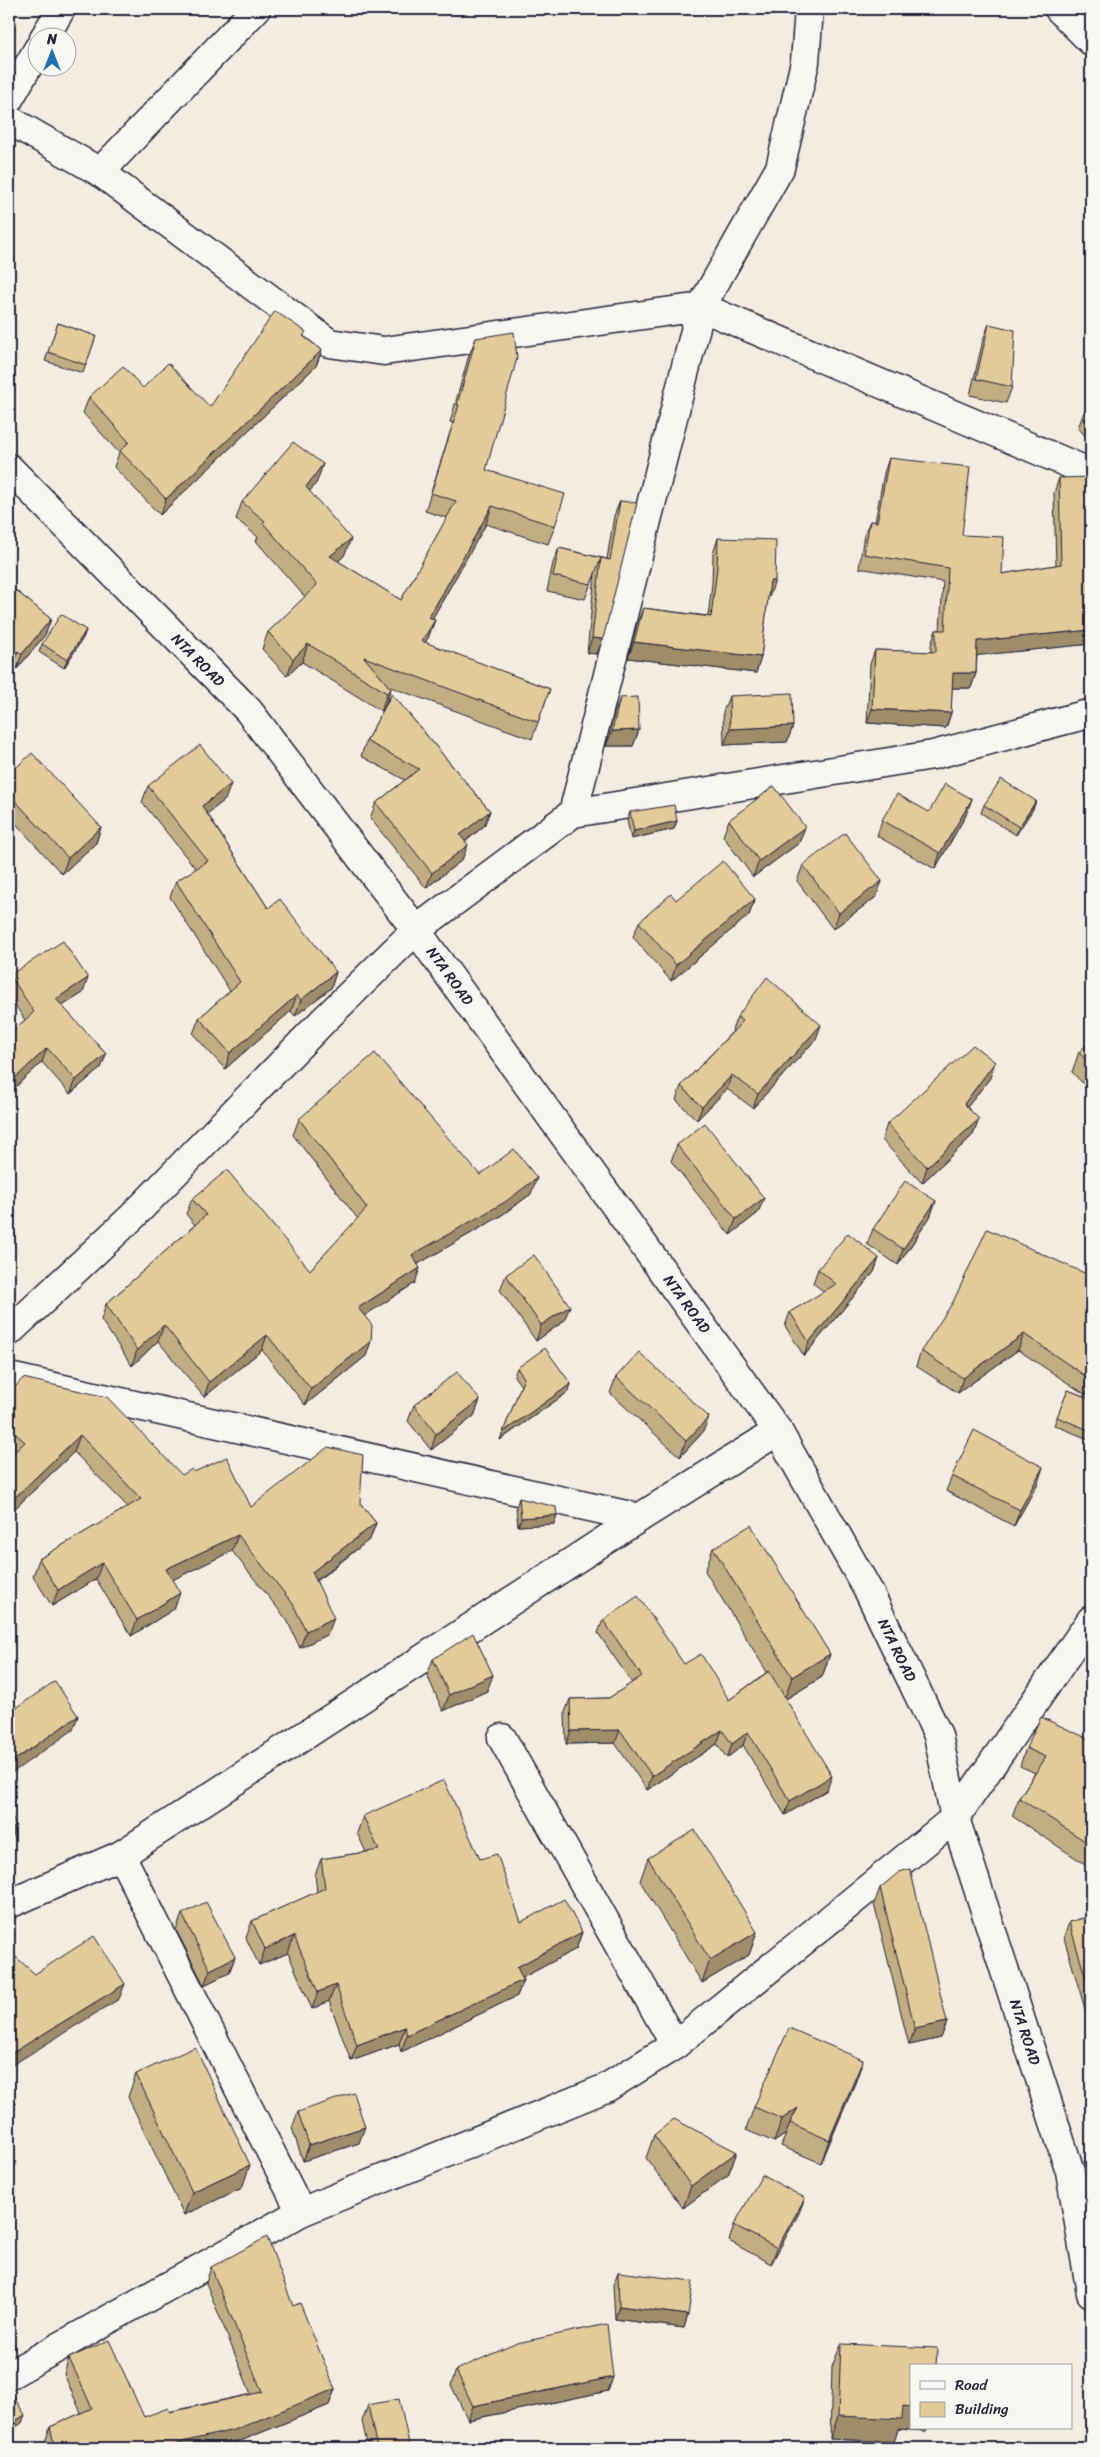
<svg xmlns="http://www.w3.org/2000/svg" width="1100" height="2457" font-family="Sriracha,sans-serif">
  <rect width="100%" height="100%" fill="#f2ede0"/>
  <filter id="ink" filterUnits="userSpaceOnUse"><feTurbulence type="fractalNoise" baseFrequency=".02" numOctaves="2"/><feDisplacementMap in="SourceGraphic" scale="10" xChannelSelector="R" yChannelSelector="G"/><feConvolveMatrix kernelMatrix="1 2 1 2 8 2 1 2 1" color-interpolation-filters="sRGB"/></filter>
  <g filter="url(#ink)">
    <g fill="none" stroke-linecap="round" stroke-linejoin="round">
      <defs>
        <g id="minor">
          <polyline points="1059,9 1091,41"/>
          <polyline points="44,38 61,9"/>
          <polyline points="9,99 38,49"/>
          <polyline points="9,120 100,172 329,343 384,351 701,307 1091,473"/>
          <polyline points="100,172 256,9"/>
          <polyline points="9,468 248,710 416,930 778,1431 869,1592 938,1735 955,1818 1070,2171 1091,2293"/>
          <polyline points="573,813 701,307 780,168 805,62 809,9"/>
          <polyline points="9,1332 132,1217 325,1019 416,930 573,813 933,755 1088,714"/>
          <polyline points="9,1377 639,1518"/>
          <polyline points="502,1738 675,2045"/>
          <polyline points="121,1855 301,2212"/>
          <polyline points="9,1904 121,1855 639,1518 778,1431"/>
          <polyline points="9,2375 301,2212 606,2088 675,2045 955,1818 1091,1620"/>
        </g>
      </defs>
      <use href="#minor" stroke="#22223b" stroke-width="31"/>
      <use href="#minor" stroke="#f6f6f2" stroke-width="28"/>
    </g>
    <g fill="#c3ae84" stroke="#22223b">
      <polygon points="58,323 96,336 83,373 45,361"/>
      <polygon points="989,324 1012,387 1006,403 970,395 983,340"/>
      <polygon points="304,336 322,350 316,366 160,515 114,467 119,453 83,413 89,397 143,388 210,407"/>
      <polygon points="476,338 486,470 555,526 548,544 486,524 432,619 435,620 428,638 425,643 550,689 532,739 388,686 391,689 385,706 381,711 302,662 287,676 262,649 268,632 305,597 256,541 258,537 236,519 242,502 317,482 309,491 344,556 338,561 401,600 447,518 425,511 453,423 450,422 469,355"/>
      <polygon points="1091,404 1091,442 1078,428 1084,412"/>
      <polygon points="889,458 962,535 1002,574 1056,565 1054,493 1059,478 1091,644 977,655 976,673 971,688 952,688 951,713 946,728 867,723 870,664 875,650 931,652 931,645 936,630 940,630 943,582 859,568 864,535 870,521 875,522 884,473"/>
      <polygon points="620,501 603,639 597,654 587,653 595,573 585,599 547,591 553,563 559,548 607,559 614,516"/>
      <polygon points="718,538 769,597 768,597 761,657 756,673 628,658 637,624 643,608 708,616 712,584 713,554"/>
      <polygon points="9,585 51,619 45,635 17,669 13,666 9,670"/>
      <polygon points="86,630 83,638 64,668 39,652 42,644"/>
      <polygon points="392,694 490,811 484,826 465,842 462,860 426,888 370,818 376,803 405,780 361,756 366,741"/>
      <polygon points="729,696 793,726 787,742 724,745 723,712"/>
      <polygon points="620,698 639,730 633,746 606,746 614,714"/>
      <polygon points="1091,715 1091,789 1085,731"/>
      <polygon points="9,774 101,827 96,843 62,874 9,816"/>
      <polygon points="148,786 225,800 207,813 268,908 336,972 331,988 295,1016 291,1011 225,1069 193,1034 199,1018 230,991 170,897 176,881 196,869 142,802"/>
      <polygon points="1036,801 1033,809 1016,835 981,813 984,805"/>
      <polygon points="630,812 677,821 674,829 631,839 627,820"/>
      <polygon points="966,815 935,869 877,836 882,820"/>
      <polygon points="729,820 805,827 799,843 753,877 723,836"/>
      <polygon points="803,865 882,881 876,897 833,929 797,881"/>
      <polygon points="755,899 749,915 671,981 633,937 639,922 676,900"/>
      <polygon points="10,975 83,993 62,1006 106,1054 101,1068 70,1094 42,1062 9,1093 9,1034 25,1020 9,996 9,978"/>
      <polygon points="737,1017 816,1039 753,1108 727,1089 697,1120 676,1100 681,1086 733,1031 732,1030"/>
      <polygon points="1091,1040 1091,1092 1072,1072 1079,1052"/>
      <polygon points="990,1078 967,1107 979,1119 973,1135 922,1183 882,1140 887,1124"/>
      <polygon points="299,1119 480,1175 531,1194 499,1217 418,1264 415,1283 364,1315 371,1341 366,1356 305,1405 262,1350 204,1397 158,1341 132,1366 101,1320 106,1304 195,1225 186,1214 192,1199 310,1270 358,1219 293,1135"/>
      <polygon points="677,1145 758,1213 730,1235 671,1161"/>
      <polygon points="936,1201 930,1217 898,1265 867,1244 873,1229"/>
      <polygon points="879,1258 874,1272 804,1356 785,1326 790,1312 824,1292 813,1283 818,1269"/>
      <polygon points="506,1275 564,1321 536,1341 500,1290"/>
      <polygon points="1091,1276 1091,1387 1086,1395 1018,1350 958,1393 916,1366 921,1351"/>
      <polygon points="517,1368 571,1384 568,1392 500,1440 521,1386 514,1376"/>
      <polygon points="616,1377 703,1432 680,1457 610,1393"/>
      <polygon points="1068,1390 1091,1399 1091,1431 1088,1439 1054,1425"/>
      <polygon points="9,1394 182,1475 194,1472 251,1507 360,1503 376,1523 370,1539 317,1581 328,1634 300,1648 287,1620 232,1551 172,1580 174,1609 131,1636 96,1579 52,1606 33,1576 39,1559 128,1507 74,1452 9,1514 9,1457 13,1453 9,1450"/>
      <polygon points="480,1400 474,1416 431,1450 408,1421 414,1405"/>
      <polygon points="952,1476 1038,1483 1014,1526 946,1491"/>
      <polygon points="519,1498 554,1524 518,1526 516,1507"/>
      <polygon points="713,1548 830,1654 822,1677 786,1699 827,1790 785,1815 743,1745 727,1758 717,1744 647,1790 615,1743 566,1744 565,1712 570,1699 609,1698 632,1683 598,1633 603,1620 684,1664 729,1700 767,1672 705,1571"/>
      <polygon points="433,1659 487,1691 443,1711 427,1675"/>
      <polygon points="1091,1739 1091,1868 1012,1816 1019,1798 1035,1773 1020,1766 1026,1748 1091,1740"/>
      <polygon points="363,1816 480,1859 521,1922 582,1932 576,1949 522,1978 523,1980 517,1996 401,2052 399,2044 351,2061 329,2001 312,2009 288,1953 259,1965 246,1938 252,1921 317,1892 315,1875 321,1859 366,1852 357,1833"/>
      <polygon points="648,1858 757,1932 749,1955 702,1983 640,1881"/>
      <polygon points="880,1888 947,2022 941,2038 909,2045 874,1904"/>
      <polygon points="182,1914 235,1957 229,1973 204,1985 176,1930"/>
      <polygon points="1091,1916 1091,2029 1064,1938 1069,1922"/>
      <polygon points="863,2060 855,2083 821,2163 781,2146 786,2134 774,2142 746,2130 754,2107"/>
      <polygon points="136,2074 242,2188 184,2215 128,2097"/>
      <polygon points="298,2112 359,2143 303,2161 292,2128"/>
      <polygon points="654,2135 737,2152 728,2175 683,2208 646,2158"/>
      <polygon points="799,2213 771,2264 729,2241 734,2225"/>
      <polygon points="211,2267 293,2306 335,2389 329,2405 228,2446 218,2448 46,2448 45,2443 50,2427 81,2413 64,2374 69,2358 144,2417 251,2394 206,2283"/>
      <polygon points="618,2272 688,2315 684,2328 615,2319 613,2285"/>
      <polygon points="841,2344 911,2428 927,2428 926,2431 898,2429 894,2442 830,2439 832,2367"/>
      <polygon points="456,2370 613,2377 608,2391 468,2420 451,2385"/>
      <polygon points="368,2405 410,2448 368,2448 362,2421"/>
    </g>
    <g fill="#9f8d6b" stroke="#22223b">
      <polygon points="322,350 316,366 160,515 166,499"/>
      <polygon points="323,464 317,482 299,505 306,487"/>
      <polygon points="492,506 486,524 423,635 429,617"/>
      <polygon points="351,539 344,556 324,574 330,556"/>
      <polygon points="770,581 775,581 769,597 765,597"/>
      <polygon points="51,619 45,635 17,669 22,654"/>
      <polygon points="435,620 428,638 415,659 422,641"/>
      <polygon points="86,630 83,638 64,668 67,660"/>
      <polygon points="1091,630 1091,644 972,656 977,641"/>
      <polygon points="592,638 603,639 597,654 587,653"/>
      <polygon points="634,642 761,657 756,673 628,658"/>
      <polygon points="308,644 302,662 287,676 293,659"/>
      <polygon points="18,651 13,666 9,670 9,660"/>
      <polygon points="953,673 976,673 971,688 948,688"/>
      <polygon points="391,689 385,706 381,711 387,693"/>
      <polygon points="872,709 951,713 946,728 867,723"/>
      <polygon points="793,726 787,742 724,745 730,729"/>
      <polygon points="639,730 633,746 606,746 612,731"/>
      <polygon points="231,784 225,800 197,822 202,806"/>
      <polygon points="972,799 966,815 935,869 940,853"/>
      <polygon points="1036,801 1033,809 1016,835 1019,827"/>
      <polygon points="490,811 484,826 454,850 460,835"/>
      <polygon points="677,821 674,829 631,839 634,831"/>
      <polygon points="101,827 96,843 62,874 68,858"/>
      <polygon points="805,827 799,843 753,877 759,861"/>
      <polygon points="468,845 462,860 426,888 432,873"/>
      <polygon points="882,881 876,897 833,929 839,913"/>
      <polygon points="755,899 749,915 671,981 676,965"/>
      <polygon points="336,972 331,988 295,1016 301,1000"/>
      <polygon points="88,978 83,993 51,1013 56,999"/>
      <polygon points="297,995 291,1011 225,1069 230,1053"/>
      <polygon points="821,1025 816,1039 753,1108 758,1094"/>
      <polygon points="47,1048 42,1062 9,1093 9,1084"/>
      <polygon points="106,1054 101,1068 70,1094 76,1080"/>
      <polygon points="995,1062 990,1078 958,1119 964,1104"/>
      <polygon points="732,1075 727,1089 697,1120 702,1107"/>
      <polygon points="979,1119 973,1135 922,1183 927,1167"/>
      <polygon points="537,1178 531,1194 499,1217 406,1271 412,1255"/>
      <polygon points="764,1198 758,1213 730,1235 736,1219"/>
      <polygon points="936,1201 930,1217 898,1265 903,1249"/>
      <polygon points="879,1258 874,1272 804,1356 809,1342"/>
      <polygon points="420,1268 415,1283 353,1323 358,1308"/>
      <polygon points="570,1306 564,1321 536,1341 541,1325"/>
      <polygon points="164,1325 158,1341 132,1366 137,1350"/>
      <polygon points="1024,1334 1018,1350 958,1393 963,1378"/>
      <polygon points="267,1335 262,1350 204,1397 209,1382"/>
      <polygon points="371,1341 366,1356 305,1405 311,1389"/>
      <polygon points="1091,1380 1091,1387 1086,1395"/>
      <polygon points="571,1384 568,1392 500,1440 503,1432"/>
      <polygon points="480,1400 474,1416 431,1450 436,1434"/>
      <polygon points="709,1417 703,1432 680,1457 686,1441"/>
      <polygon points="80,1435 74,1452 9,1514 9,1503"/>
      <polygon points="1043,1467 1038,1483 1014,1526 1020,1510"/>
      <polygon points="557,1515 554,1524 518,1526 521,1518"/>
      <polygon points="376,1523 370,1539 306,1588 312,1572"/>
      <polygon points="238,1535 232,1551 160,1586 166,1569"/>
      <polygon points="102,1563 96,1579 52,1606 58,1590"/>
      <polygon points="180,1593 174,1609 131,1636 137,1620"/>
      <polygon points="334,1618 328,1634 300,1648 306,1631"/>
      <polygon points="830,1654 822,1677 784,1700 792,1677"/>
      <polygon points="493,1675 487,1691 443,1711 449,1695"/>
      <polygon points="78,1716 73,1730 9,1775 9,1764"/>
      <polygon points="620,1730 615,1743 566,1744 571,1731"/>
      <polygon points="722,1730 717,1744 647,1790 652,1776"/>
      <polygon points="748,1732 743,1745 727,1758 732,1744"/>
      <polygon points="832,1776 827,1790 785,1815 790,1801"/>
      <polygon points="16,1827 11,1841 9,1842 9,1830"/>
      <polygon points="582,1932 576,1949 511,1984 517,1967"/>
      <polygon points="757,1932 749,1955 702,1983 710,1960"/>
      <polygon points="294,1936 288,1953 259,1965 265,1949"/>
      <polygon points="235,1957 229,1973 204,1985 210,1970"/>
      <polygon points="523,1980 517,1996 401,2052 407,2035"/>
      <polygon points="125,1984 119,1999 9,2067 9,2055"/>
      <polygon points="336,1985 329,2001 312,2009 318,1992"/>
      <polygon points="947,2022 941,2038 909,2045 915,2029"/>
      <polygon points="405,2027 399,2044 351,2061 357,2045"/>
      <polygon points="863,2060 855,2083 821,2163 829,2140"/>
      <polygon points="798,2108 790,2123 786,2134 774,2142 782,2119"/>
      <polygon points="365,2127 359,2143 303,2161 309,2145"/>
      <polygon points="737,2152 728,2175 683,2208 691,2186"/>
      <polygon points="250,2165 242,2188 184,2215 192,2192"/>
      <polygon points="805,2198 799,2213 771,2264 777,2248"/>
      <polygon points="619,2306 688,2315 684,2328 615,2319"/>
      <polygon points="613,2377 608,2391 468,2420 473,2406"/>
      <polygon points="335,2389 329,2405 228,2446 218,2448 166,2448"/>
      <polygon points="903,2406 911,2407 911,2428 927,2428 926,2431 898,2429 894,2442 830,2439 838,2416"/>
      <polygon points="25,2415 22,2423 9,2432 9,2425"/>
    </g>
    <g fill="#e3ca99" stroke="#22223b">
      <polygon points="275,311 306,332 303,336 322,350 166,499 120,451 129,442 89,397 123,366 143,388 168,363 210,407"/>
      <polygon points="58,323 96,336 86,365 48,352"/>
      <polygon points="989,324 1015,330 1012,387 976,379"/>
      <polygon points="514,332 517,358 486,470 565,494 555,526 492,506 429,617 435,620 422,641 550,689 538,722 364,657 391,689 387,693 308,644 293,659 268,632 317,585 263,523 265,521 242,502 293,442 323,464 306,487 351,539 330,556 401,600 456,501 431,493 459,405 457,405 476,338"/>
      <polygon points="1091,404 1091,420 1084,412"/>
      <polygon points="889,458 970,467 962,535 1004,537 1002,574 1061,564 1059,478 1091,477 1091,630 977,641 976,673 953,673 951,713 872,709 875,650 936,652 936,630 945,630 948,568 864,554 870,521 877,522"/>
      <polygon points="620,501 637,503 603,639 592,638 601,558 591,584 553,576 559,548 610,560"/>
      <polygon points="718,538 776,540 775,581 770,581 761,657 634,642 643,608 711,617 717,568"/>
      <polygon points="9,585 51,619 22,654 18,651 9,660"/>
      <polygon points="61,614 86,630 67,660 42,644"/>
      <polygon points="792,693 793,726 730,729 729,696"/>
      <polygon points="392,694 490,811 460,835 468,845 432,873 376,803 419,769 366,741"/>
      <polygon points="638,697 639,730 612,731 620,698"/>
      <polygon points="200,745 231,784 202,806 268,908 280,899 336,972 301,1000 297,995 230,1053 199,1018 240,982 176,881 208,861 148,786"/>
      <polygon points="32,753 101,827 68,858 9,794 9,774"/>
      <polygon points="1001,779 1036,801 1019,827 984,805"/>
      <polygon points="945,784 972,799 940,853 882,820 897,794 929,812"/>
      <polygon points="774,786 805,827 759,861 729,820"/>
      <polygon points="674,805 677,821 634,831 630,812"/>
      <polygon points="845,833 882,881 839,913 803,865"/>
      <polygon points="723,861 755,899 676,965 639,922 671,894 676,900"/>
      <polygon points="63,941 88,978 56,999 106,1054 76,1080 47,1048 9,1084 9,1034 34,1012 10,975"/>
      <polygon points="767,977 821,1025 758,1094 732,1075 702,1107 681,1086 743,1021 737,1017"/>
      <polygon points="1091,1040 1091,1066 1079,1052"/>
      <polygon points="973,1045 995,1062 964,1104 979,1119 927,1167 887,1124"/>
      <polygon points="375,1053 480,1175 514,1149 537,1178 505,1202 412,1255 420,1268 358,1308 372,1325 371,1341 311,1389 267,1335 209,1382 164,1325 137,1350 106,1304 206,1215 192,1199 227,1170 310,1270 367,1208 299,1119"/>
      <polygon points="705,1123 764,1198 736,1219 677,1145"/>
      <polygon points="905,1181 936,1201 903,1249 873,1229"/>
      <polygon points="987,1229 1091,1276 1091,1380 1024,1334 963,1378 921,1351 953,1302"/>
      <polygon points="848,1233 879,1258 809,1342 790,1312 836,1284 818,1269"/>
      <polygon points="534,1255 570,1306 541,1325 506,1275"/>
      <polygon points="545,1348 571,1384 503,1432 524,1378 517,1368"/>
      <polygon points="639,1352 709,1417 686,1441 616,1377"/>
      <polygon points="457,1372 480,1400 436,1434 414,1405"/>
      <polygon points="23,1378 107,1397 182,1475 192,1469 194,1472 227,1457 251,1507 328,1447 363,1455 360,1503 376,1523 312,1572 334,1618 306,1631 293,1604 238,1535 166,1569 180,1593 137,1620 102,1563 58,1590 39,1559 141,1499 80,1435 9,1503 9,1457 25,1442 9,1428 9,1394"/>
      <polygon points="1068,1390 1091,1399 1091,1431 1057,1417"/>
      <polygon points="974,1430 1043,1467 1020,1510 952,1476"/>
      <polygon points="519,1498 556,1507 557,1515 521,1518"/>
      <polygon points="751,1525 830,1654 792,1677 713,1548"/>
      <polygon points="638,1596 684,1664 701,1654 729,1700 769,1671 832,1776 790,1801 748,1732 732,1744 722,1730 652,1776 620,1730 571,1731 570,1699 609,1698 642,1676 603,1620"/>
      <polygon points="473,1633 493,1675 449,1695 433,1659"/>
      <polygon points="55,1681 78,1716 9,1764 9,1713"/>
      <polygon points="1041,1717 1091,1740 1091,1739 1091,1845 1019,1798 1046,1757 1026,1748"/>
      <polygon points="444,1780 480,1859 497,1854 521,1922 564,1899 582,1932 517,1967 523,1980 407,2035 405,2027 357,2045 336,1985 318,1992 294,1936 265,1949 252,1921 325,1888 321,1859 379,1850 363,1816"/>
      <polygon points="9,1808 16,1827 9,1830"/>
      <polygon points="695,1830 757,1932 710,1960 648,1858"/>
      <polygon points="910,1869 947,2022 915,2029 880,1888 899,1872"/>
      <polygon points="206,1902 235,1957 210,1970 182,1914"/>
      <polygon points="1091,1916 1091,1996 1069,1922"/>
      <polygon points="94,1936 125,1984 9,2055 9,1951 35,1974"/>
      <polygon points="789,2028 863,2060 829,2140 790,2123 798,2108 782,2119 754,2107"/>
      <polygon points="195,2047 250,2165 192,2192 136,2074"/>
      <polygon points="354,2093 365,2127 309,2145 298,2112"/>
      <polygon points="674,2119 737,2152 691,2186 654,2135"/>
      <polygon points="762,2175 805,2198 777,2248 734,2225"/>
      <polygon points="267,2237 293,2306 300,2303 335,2389 234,2430 186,2441 166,2448 55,2448 50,2427 92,2408 69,2358 109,2340 144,2417 168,2408 170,2412 262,2392 211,2267"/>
      <polygon points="618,2272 693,2281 688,2315 619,2306"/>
      <polygon points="607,2324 613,2377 473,2406 456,2370 517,2343"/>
      <polygon points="841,2344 937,2348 936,2366 911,2366 911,2407 903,2406 902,2419 838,2416"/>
      <polygon points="9,2389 25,2415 9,2425"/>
      <polygon points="399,2399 410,2448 377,2448 368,2405"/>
    </g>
  </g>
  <g text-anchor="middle" stroke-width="4" stroke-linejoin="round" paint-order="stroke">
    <g font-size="15" fill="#22223b" stroke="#f6f6f2">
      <text transform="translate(198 660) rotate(45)" y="5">NTA ROAD</text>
      <text transform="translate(450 976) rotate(54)" y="5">NTA ROAD</text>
      <text transform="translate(687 1304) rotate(54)" y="5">NTA ROAD</text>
      <text transform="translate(897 1650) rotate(64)" y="5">NTA ROAD</text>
      <text transform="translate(1025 2032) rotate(72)" y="5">NTA ROAD</text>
    </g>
  </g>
  <rect width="1100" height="2457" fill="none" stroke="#f6f6f2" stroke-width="30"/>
  <rect x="15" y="15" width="1070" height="2427" fill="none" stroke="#22223b" stroke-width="2" filter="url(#ink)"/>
  <rect x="910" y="2364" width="162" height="65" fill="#f6f6f2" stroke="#a1a1a9"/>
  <rect x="920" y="2381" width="25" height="8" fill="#f6f6f2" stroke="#a1a1a9"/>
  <text x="955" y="2390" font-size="15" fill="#22223b">Road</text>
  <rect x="920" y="2402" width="25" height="15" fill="#e3ca99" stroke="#a1a1a9"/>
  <text x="955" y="2414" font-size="15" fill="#22223b">Building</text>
  <g transform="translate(52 52)"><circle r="24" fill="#f6f6f2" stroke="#a1a1a9"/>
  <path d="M0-4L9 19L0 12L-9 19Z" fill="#1f6fb2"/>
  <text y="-8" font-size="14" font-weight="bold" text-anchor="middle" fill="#22223b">N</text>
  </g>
</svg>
